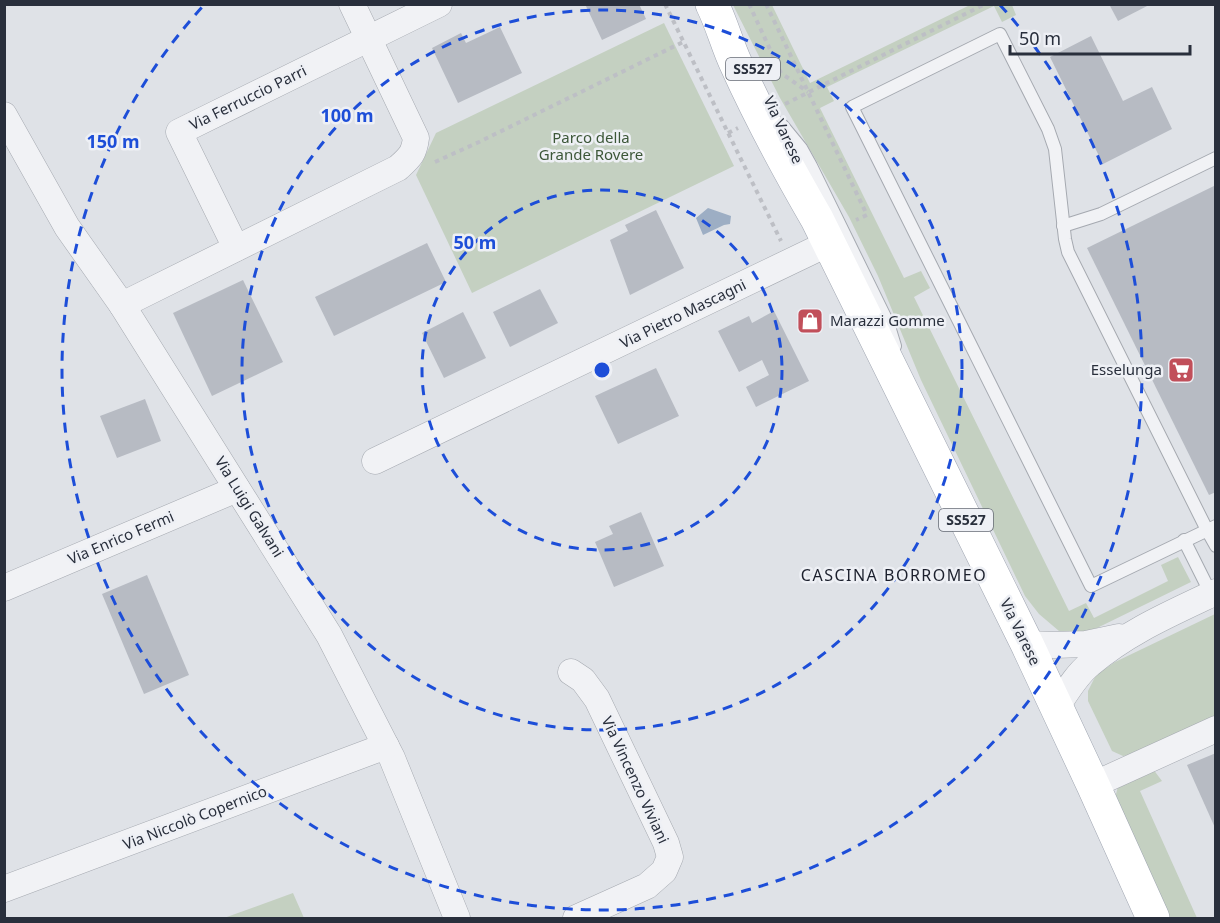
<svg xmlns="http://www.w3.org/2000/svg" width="1220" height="923" font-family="'Noto Sans',sans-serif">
  <rect width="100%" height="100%" fill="#dfe2e7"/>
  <g fill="#c4d0c1">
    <polygon points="733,5 772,5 810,83 970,5 1012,5 1016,15 1002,22 994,6 827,87 834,101 820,108 904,278 921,271 930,288 914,297 1069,611 1086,603 1094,618 1168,581 1161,565 1178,557 1191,582 1097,628 1079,633 1059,631 1039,614 1025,596 921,380 878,276 849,217 780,98"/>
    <polygon points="664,23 734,166 472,293 416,175 436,133"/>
    <polygon points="1215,614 1215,716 1136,754 1123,756 1112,751 1088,701 1088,691 1096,675 1115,662"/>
    <polygon points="1153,769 1162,781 1140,791 1197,918 1167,918 1115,798 1120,779"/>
    <polygon points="293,893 304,918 224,918"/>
  </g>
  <polygon fill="#9daec4" points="708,208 731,216 730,224 724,225 703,235 696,218"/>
  <g fill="#b7bbc3">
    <polygon points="585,4 639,4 646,19 602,40"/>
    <polygon points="1109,4 1151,4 1118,21"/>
    <polygon points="500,27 522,73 458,103 432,48 461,33 466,43"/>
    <polygon points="1091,36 1123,101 1152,87 1172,129 1103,164 1050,57"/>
    <polygon points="1216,185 1216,492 1209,495 1087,248"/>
    <polygon points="656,210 684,268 630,295 610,240 628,231 625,225"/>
    <polygon points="427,243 446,282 334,336 315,297"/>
    <polygon points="243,280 283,362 212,396 173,313"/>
    <polygon points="540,289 558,323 510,347 493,312"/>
    <polygon points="774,311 809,381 756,407 746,387 769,375 762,360 739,372 718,331 749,316 752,323"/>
    <polygon points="463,312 486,358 444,378 422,333"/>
    <polygon points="656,368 679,416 618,444 595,396"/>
    <polygon points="145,399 161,441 117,458 100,416"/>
    <polygon points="641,512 664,566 614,587 595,542 613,534 609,526"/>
    <polygon points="147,575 189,675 144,694 102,594"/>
    <polygon points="1216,753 1216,830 1187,765"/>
  </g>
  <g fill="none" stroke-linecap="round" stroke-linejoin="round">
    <defs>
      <g id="service">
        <polyline points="782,125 801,148 811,166 888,323 895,346"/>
        <polyline points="1063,226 1101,214 1216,158"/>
        <path d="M 1216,526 C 1174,546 1132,566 1091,586 L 852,107 L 1000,34 L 1048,129 L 1055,149 L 1065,239 L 1068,252 L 1207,530 L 1216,546"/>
        <polyline points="1184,540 1211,594"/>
      </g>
      <g id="minor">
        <polyline points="4,115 67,227 122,305 329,635 392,758 457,918"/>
        <polyline points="236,248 179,132 439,4"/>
        <path d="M 122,305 L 398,168 C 410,157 414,154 416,138 L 352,4"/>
        <polyline points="375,461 829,243"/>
        <polyline points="4,588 237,489"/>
        <polyline points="1027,644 1054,645 1086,644 1119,637"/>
        <polyline points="571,672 583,680 597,699 666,843 670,857 664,871 647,886 576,918"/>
        <path d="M 1056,708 C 1066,693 1076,675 1090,664 C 1127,632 1172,613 1216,592"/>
        <polyline points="1093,785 1216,729"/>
        <polyline points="4,889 386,746"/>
      </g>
      <path id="primary" d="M 712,4 C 722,24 727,45 736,64 C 760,117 788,169 817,219 L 1027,644 L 1093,785 L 1153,918"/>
    </defs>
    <use href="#service" stroke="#a5a9b0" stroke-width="14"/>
    <use href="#minor" stroke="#a5a9b0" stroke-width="27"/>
    <use href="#primary" stroke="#9fa5b1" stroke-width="34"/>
    <g stroke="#bdbfc5" stroke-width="4" stroke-dasharray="4.5 4.5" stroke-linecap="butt">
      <polyline points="665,4 781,241"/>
      <polyline points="749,4 781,73 808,92"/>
      <polyline points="766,4 867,215 856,220"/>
      <polyline points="785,104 985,4"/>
      <polyline points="728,133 738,128"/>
      <polyline points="435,162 479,142 683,42"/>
    </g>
    <use href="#service" stroke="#f1f2f5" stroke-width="12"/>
    <use href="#minor" stroke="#f1f2f5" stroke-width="26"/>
    <use href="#primary" stroke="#fff" stroke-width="33"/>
  </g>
  <g fill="none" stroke="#1d4ed8" stroke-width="3" stroke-dasharray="10 8">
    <circle cx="602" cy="370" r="180"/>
    <circle cx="602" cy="370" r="360"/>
    <path d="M1000 5A540 540 0 1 1 204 5"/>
  </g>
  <defs>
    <symbol id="shop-square" viewBox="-11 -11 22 22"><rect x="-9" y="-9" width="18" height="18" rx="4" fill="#c14f5a" stroke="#eef0f5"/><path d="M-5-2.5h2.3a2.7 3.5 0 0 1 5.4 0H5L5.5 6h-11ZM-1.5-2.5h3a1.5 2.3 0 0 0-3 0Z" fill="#fff"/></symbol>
    <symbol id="supermarket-square" viewBox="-11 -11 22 22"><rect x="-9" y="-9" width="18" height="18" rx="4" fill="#c14f5a" stroke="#eef0f5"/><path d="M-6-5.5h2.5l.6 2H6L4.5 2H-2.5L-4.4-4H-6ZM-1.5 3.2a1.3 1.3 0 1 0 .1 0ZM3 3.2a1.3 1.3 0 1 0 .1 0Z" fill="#fff"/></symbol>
  </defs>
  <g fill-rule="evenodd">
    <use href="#shop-square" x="795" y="306" width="30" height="30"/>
    <use href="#supermarket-square" x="1166" y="355" width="30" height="30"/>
  </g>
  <g text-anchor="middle" stroke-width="5" stroke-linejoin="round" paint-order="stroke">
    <g fill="#eef0f5" stroke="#646974" stroke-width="1.5">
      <rect x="726" y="58" width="54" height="22" rx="4.5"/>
      <rect x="939" y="509" width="54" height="22" rx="4.5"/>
    </g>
    <g font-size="14" font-weight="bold" fill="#292f3c">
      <text x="753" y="74">SS527</text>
      <text x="966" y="525">SS527</text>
    </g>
    <g font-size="15" fill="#292f3c" stroke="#eef0f5">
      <text transform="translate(248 98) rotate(-26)" y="5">Via Ferruccio Parri</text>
      <text transform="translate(783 130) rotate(65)" y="5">Via Varese</text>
      <text transform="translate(683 314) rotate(-26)" y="5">Via Pietro Mascagni</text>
      <text transform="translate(249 507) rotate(58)" y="5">Via Luigi Galvani</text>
      <text transform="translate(121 538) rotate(-23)" y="5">Via Enrico Fermi</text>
      <text transform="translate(1020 632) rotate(64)" y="5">Via Varese</text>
      <text transform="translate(635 780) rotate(65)" y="5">Via Vincenzo Viviani</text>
      <text transform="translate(195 818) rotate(-21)" y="5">Via Niccolò Copernico</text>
    </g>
    <g font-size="15" fill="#3c5738" stroke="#eef0f5">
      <text x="591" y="143">Parco della<tspan x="591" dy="17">Grande Rovere</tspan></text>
    </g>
    <g font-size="15" fill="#292f3c" stroke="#eef0f5" text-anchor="start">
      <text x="830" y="326">Marazzi Gomme</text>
      <text x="1162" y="375" text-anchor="end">Esselunga</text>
    </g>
    <g font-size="16" letter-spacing="1.5" fill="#1c202d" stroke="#eef0f5">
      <text x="894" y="581">CASCINA BORROMEO</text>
    </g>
  </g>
  <circle cx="602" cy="370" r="9" fill="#1d4ed8" stroke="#eef0f5" stroke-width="3"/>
  <g font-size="18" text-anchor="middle" font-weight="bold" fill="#1d4ed8" stroke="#eef0f5" stroke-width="5" stroke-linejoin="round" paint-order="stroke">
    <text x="347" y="122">100 m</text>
    <text x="113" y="148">150 m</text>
    <text x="475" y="249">50 m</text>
  </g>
  <rect width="1220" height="923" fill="none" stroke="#292f3c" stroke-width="12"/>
  <path d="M1010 45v9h180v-9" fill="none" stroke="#292f3c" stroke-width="3"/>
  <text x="1019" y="45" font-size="18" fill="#292f3c" stroke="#eef0f5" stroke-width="4.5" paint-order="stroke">50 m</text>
</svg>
